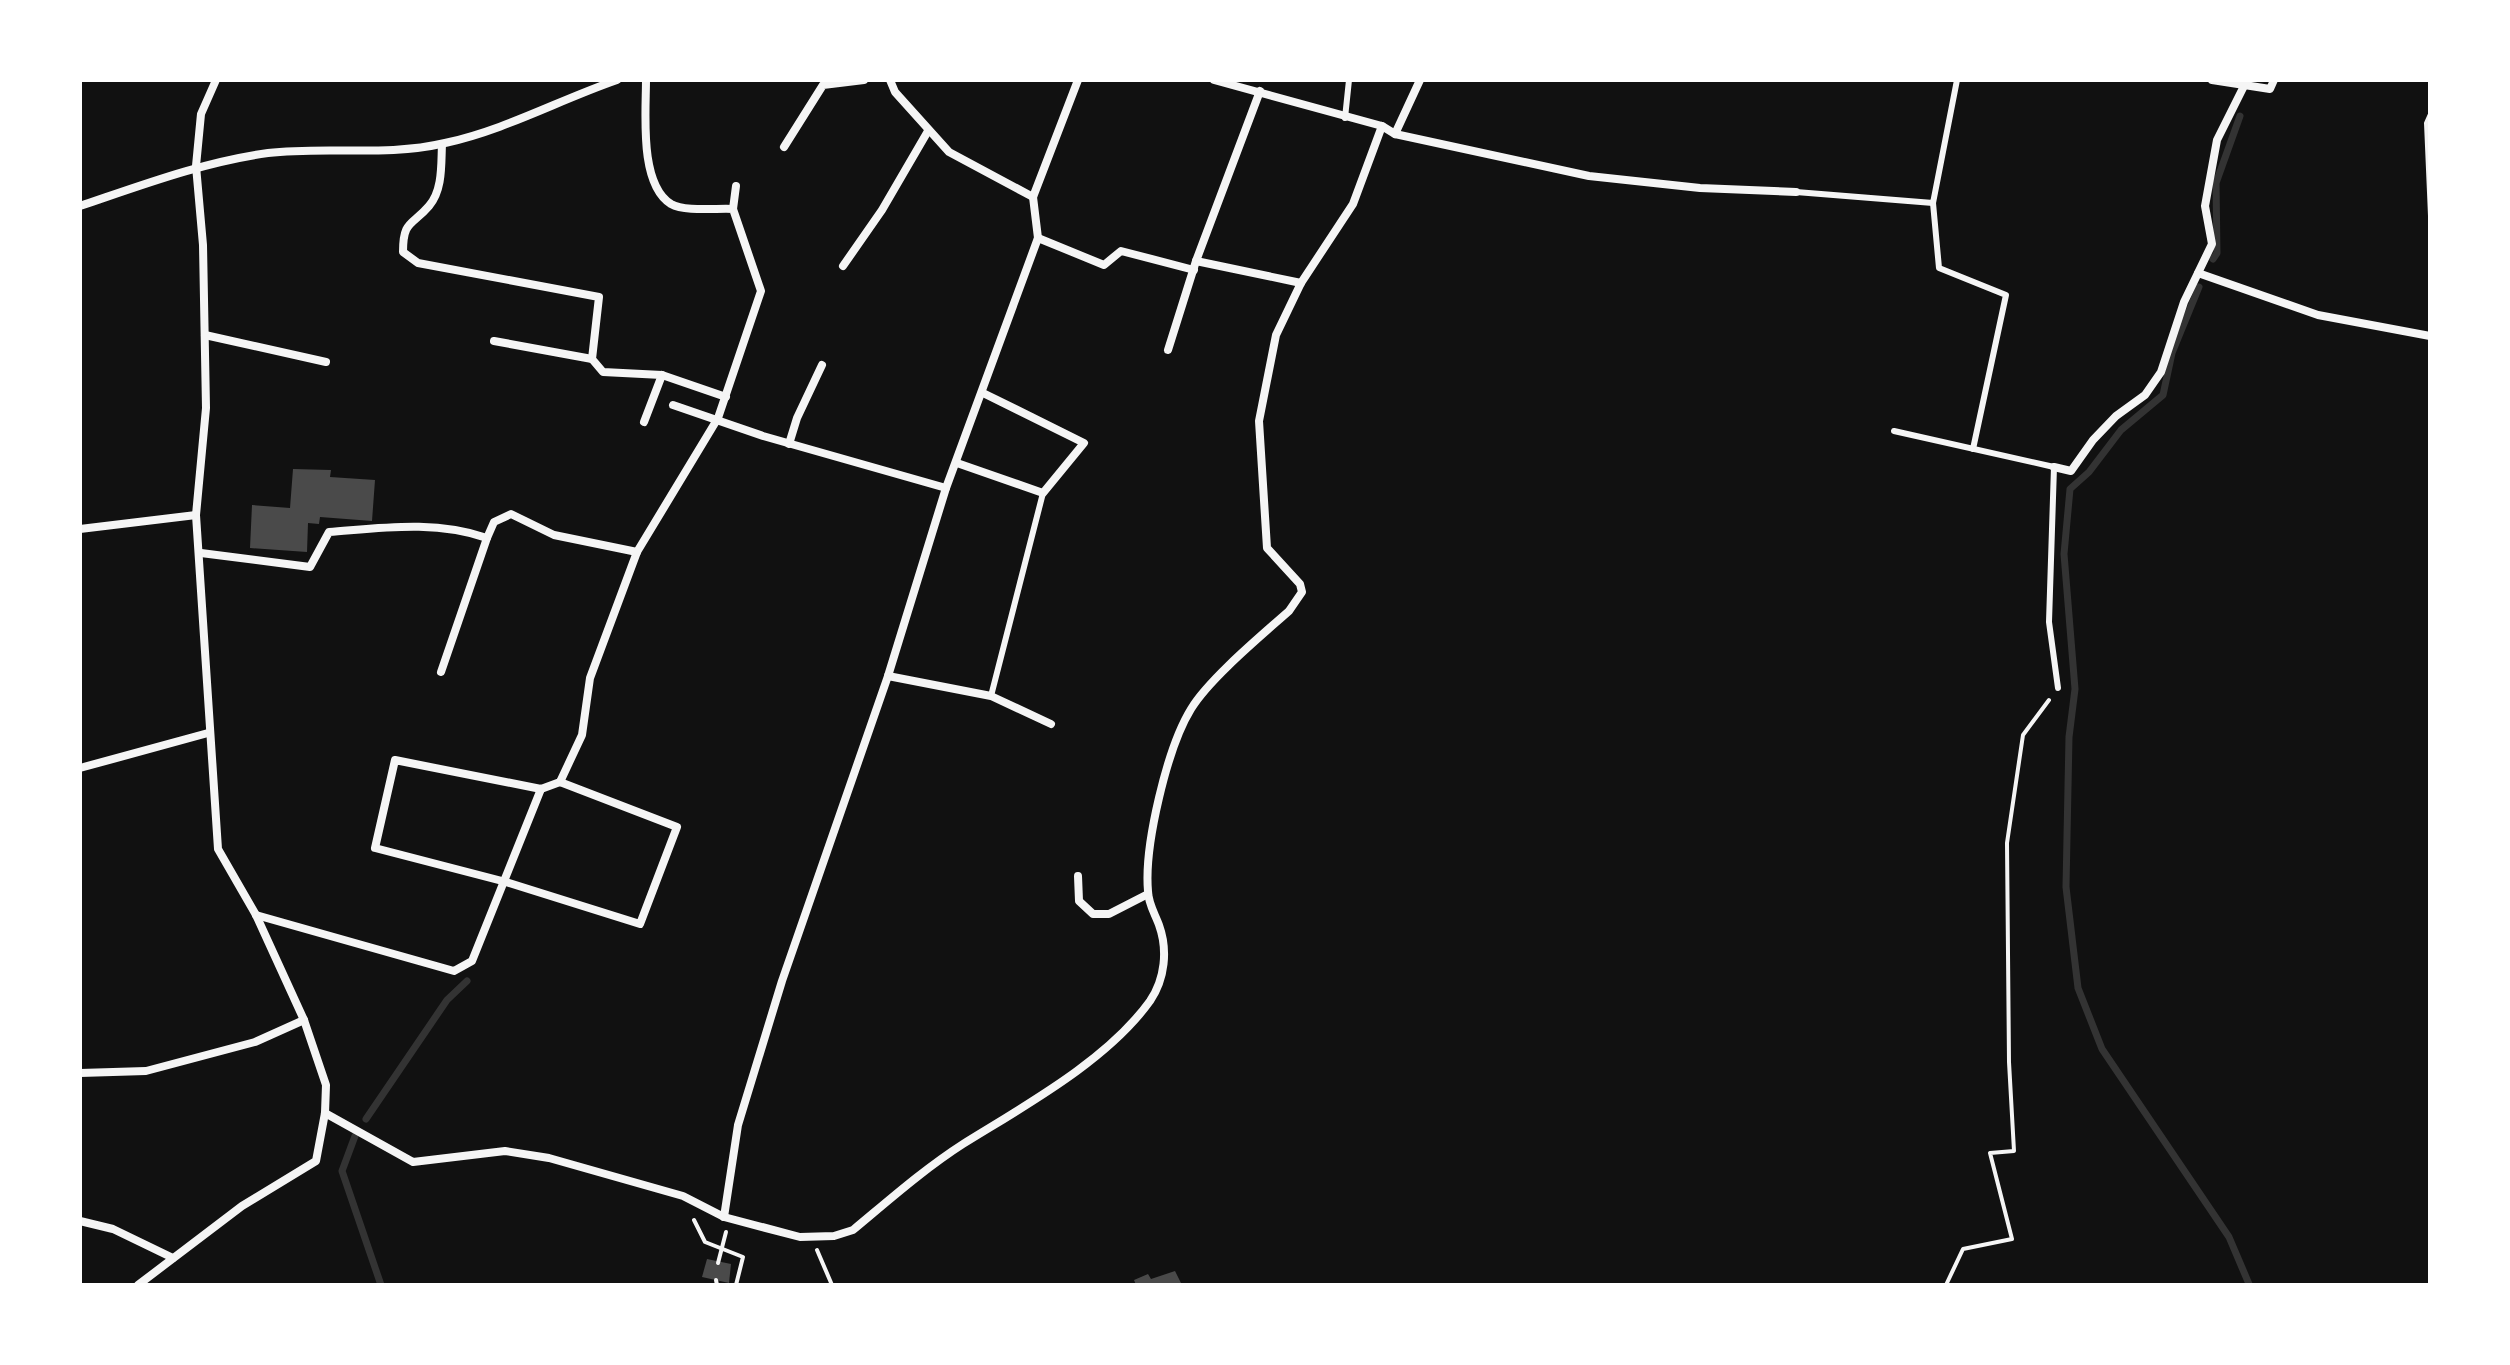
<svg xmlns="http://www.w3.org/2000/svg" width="2510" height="1365" font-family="Karla,sans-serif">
  <rect width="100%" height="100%" fill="#111"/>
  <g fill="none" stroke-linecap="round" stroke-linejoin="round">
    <g stroke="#333" stroke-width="7">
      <polyline points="2213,259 2217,253 2216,183 2240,116"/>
      <polyline points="2199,287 2172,353 2163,395 2121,430 2089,472 2070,489 2064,554 2075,689 2069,737 2066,887 2078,988 2102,1049 2229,1237 2249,1284"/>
      <polyline points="366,1119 447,1000 467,981"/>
      <polyline points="355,1136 342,1171 381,1285"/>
    </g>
  </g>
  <g fill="#4a4a4a">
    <polygon points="293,469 331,470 330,477 375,480 372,521 320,517 319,524 308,523 307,552 250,548 252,505 290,508"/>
    <polygon points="707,1259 731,1264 729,1283 702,1277"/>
    <polygon points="1175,1271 1182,1285 1136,1285 1134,1280 1148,1274 1151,1279"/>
  </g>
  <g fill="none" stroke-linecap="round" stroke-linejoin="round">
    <g stroke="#f5f5f5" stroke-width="4">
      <polyline points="2430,114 2426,123 2430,216"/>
      <polyline points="694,1220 705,1242 743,1257 736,1285"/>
      <polyline points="817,1250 832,1285"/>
      <polyline points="718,1263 726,1232"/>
      <polyline points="716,1280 717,1285"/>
      <polyline points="1946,1285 1963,1249 2012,1239 1990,1153 2014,1151 2009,1062 2007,843 2023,735 2049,700"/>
    </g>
    <g stroke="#f5f5f5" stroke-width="6">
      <polyline points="1345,118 1349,80"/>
      <polyline points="1796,192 1933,203 1957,80"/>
      <polyline points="1933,203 1939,268 2006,295 1973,449"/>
      <polyline points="1894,431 2054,467 2049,622 2058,688"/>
      <polyline points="991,696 1043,493"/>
    </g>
    <g stroke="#f5f5f5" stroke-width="8">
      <polyline points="890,80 895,92 949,152 1033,197"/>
      <polyline points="1214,80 1382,126 1395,134 1589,176 1700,188 1796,192"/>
      <polyline points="2212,80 2270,89 2274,80"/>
      <polyline points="1395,134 1420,80"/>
      <path d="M 442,144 C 441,164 443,190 429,206 C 412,226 403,220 403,252 L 418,263 L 599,297 L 592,359 L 603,372 L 662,375 L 726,397"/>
      <polyline points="784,147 823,85 864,80"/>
      <path d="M 80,206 C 142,185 203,162 268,153 C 327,146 386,157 445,143 C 505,130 559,100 617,80"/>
      <polyline points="733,209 736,186"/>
      <polyline points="1038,238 1104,265 1121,251 1194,270"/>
      <polyline points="1196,261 1301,283"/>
      <polyline points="843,266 882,210 928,131"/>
      <polyline points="2198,273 2318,315 2430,336"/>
      <polyline points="205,335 326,362"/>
      <polyline points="494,341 592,359"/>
      <polyline points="1168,350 1196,261 1260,91"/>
      <polyline points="673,405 763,436 946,488"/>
      <polyline points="644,422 662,375"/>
      <polyline points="789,444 797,418 822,365"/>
      <polyline points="957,463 1043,493 1084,443 983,393"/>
      <polyline points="2054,467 2071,471 2093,440 2116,416 2145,395 2161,372 2184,302 2212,244 2205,206 2217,140 2245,84"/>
      <polyline points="80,529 196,515"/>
      <path d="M 201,553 L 310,567 L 329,532 C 382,528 435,520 487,538 L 494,522 L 511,514 L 554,535 L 637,552"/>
      <polyline points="441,672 487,538"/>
      <polyline points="888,676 991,696 1051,724"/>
      <polygon points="395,760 541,789 560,782 677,827 640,924 506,882 375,848"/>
      <polyline points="80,768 208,733"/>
      <path d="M 560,782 L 582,735 L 590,678 L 637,552 L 718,418 L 761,291 L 733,209 C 717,208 685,212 671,204 C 639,184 646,113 646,80"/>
      <polyline points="1078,876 1079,901 1093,914 1109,914 1148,894"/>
      <polyline points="256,915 454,971 472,961 541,789"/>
      <polyline points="80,1073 146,1071 255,1042 304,1020"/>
      <path d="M 325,1113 L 413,1162 L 505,1151 L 549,1158 L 683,1196 L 724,1217 L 800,1237 L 834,1236 L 853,1230 C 888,1201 924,1169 963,1144 C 1024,1106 1107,1061 1150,1001 C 1165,979 1168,950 1159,925 C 1155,914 1148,903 1148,891 C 1144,846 1167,748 1191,709 C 1209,679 1262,635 1289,611 L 1302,592 L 1300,584 L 1267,548 L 1259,421 L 1276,335 L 1301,283 L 1353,204 L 1382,126"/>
      <polyline points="724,1217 738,1125 782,981 888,676 946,488 1038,238 1033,197 1078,80"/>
      <polyline points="80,1221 113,1229 173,1258"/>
      <polyline points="138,1285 242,1206 316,1161 325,1113 326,1085 304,1020 256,915 218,849 196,515 206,408 203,245 196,166 201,114 216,80"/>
    </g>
  </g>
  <rect width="2510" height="1365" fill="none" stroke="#ffffff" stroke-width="164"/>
</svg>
